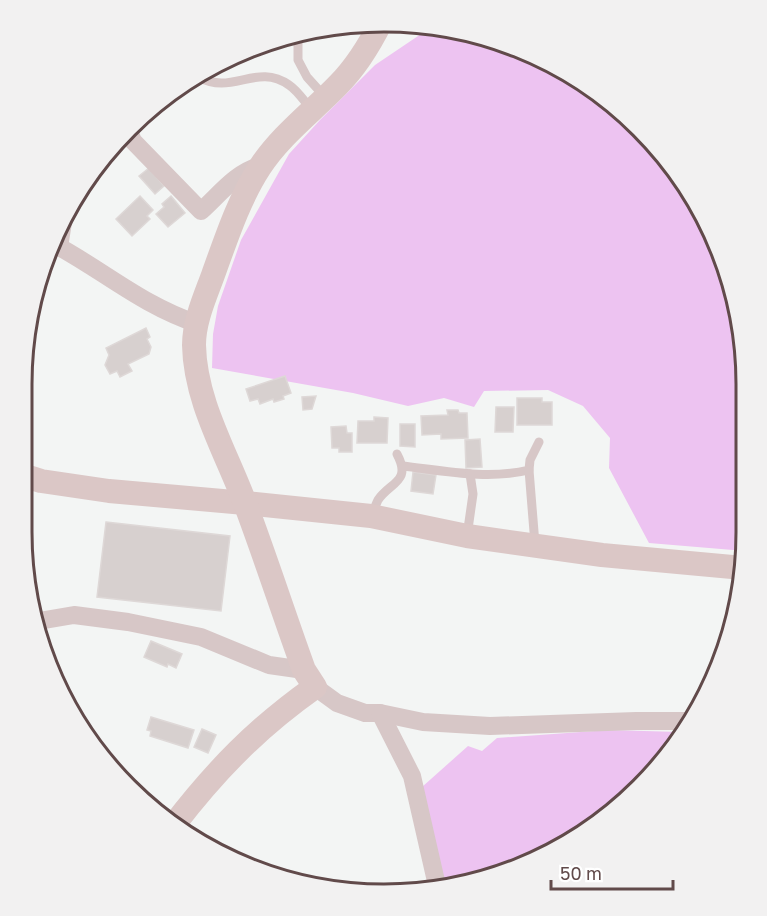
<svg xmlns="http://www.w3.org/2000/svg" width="767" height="916" font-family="'Golos Text',sans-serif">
  <rect width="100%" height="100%" fill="#f3f5f4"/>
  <g fill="#edc3f1">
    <polygon points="424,32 536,58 640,127 719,245 746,383 745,551 649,543 609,468 610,438 583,406 548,390 484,391 474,407 444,398 408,406 353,393 212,368 213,334 218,306 241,240 289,154 320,120 375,65"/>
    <polygon points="609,730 679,732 656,772 585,834 522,868 446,888 422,787 468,746 482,751 497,738"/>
  </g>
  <g fill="#d7d0cf" stroke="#ded8d7" stroke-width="1.5">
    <polygon points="149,168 164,186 155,194 139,176"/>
    <polygon points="140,196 153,210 147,216 150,219 132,236 116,219"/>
    <polygon points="171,196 185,213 168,227 156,214 164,207 162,204"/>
    <polygon points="146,328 150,337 147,339 151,347 149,354 128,364 132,371 120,377 117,371 110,374 105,365 109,355 106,348"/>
    <polygon points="285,376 291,393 283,396 284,399 274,402 273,399 260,404 258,399 250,401 246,389"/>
    <polygon points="316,396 312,409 303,410 302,397"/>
    <polygon points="517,398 542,398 542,402 552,402 552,425 517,425"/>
    <polygon points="496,407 514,407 513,432 495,432"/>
    <polygon points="447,410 458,410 459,413 467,413 468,438 441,439 441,434 422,435 421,416 448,415"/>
    <polygon points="374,417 388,418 387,443 357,443 358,421 374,421"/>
    <polygon points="400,424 415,424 415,447 400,446"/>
    <polygon points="346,426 347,433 352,433 352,452 339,452 339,448 332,448 331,427"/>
    <polygon points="480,439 482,467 466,468 465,440"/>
    <polygon points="413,472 436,475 433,494 411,491"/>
    <polygon points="106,522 230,536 221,611 97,597"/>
    <polygon points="151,641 182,654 176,668 168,664 167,667 144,657"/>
    <polygon points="151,717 194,730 188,748 150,736 151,731 147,730"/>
    <polygon points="202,729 216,735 208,753 194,747"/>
  </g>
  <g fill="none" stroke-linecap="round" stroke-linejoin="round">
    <g stroke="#d7c7c7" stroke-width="9">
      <polyline points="298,38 298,60 307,77 325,97"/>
      <path d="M 199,77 C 232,96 257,62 289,85 C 298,91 304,101 311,109"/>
      <path d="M 403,466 C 445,471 488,480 529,470 L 530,460 L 539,442"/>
      <polyline points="529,470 535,544"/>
      <path d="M 372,514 C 374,510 376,504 378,500 C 390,482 412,482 397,454"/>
      <polyline points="467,536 473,494 470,474"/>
    </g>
    <g stroke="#d7c7c7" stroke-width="18">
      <path d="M 129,131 L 133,141 L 201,211 C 219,195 236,172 260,166"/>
      <path d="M 52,243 C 103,270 141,305 198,324"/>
      <polyline points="59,247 64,216"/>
      <polyline points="33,622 74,615 128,622 201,637 269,665 304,670"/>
      <polyline points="315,687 337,703 365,713 380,713 423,722 490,726 636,721 685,721"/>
      <polyline points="380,713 412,776 438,890"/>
    </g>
    <g stroke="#dbc7c6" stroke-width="24">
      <polyline points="22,475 41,481 109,491 245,503 371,516 467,536 602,555 743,568"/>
      <path d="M 173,826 C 216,770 257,728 315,687 L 304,670 C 284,615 266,559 245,503 C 226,452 195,401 194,345 C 194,321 205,297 213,275 C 226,239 239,199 260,167 C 281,135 312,112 338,85 C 356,67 370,44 381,22"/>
    </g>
  </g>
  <path d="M0 0H767V916H0ZM384 32H384A352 352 0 0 1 736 384V532A352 352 0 0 1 384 884H384A352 352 0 0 1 32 532V384A352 352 0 0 1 384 32Z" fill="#f2f1f1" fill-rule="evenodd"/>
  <path fill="none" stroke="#614a4a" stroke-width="3" d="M384 32H384A352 352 0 0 1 736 384V532A352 352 0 0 1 384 884H384A352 352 0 0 1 32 532V384A352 352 0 0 1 384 32Z"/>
  <path d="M551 880v9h122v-9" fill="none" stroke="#614a4a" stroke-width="3"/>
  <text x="560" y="880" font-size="18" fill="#614a4a" stroke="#ffffff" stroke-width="4.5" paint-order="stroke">50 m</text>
</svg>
